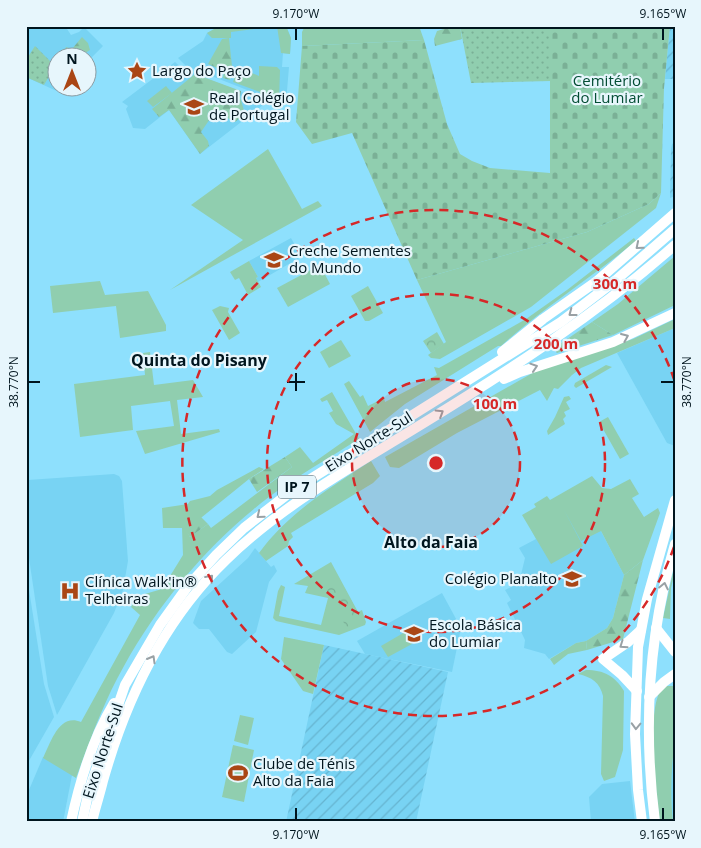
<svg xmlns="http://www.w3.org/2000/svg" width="701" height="848" font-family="'Open Sans',sans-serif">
  <defs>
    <pattern id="industrial-furrows" width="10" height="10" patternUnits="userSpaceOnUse" patternTransform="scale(1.25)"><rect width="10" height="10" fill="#78d3f3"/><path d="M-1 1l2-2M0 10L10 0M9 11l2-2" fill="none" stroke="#66b4d0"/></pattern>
    <pattern id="forest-firs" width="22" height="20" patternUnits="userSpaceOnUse" patternTransform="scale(1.25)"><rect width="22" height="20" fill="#90ceaf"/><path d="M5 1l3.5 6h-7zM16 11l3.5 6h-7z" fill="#7ab096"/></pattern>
    <pattern id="cemetery-stones" width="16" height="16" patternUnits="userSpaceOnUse" patternTransform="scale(1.25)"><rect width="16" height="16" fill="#90ceaf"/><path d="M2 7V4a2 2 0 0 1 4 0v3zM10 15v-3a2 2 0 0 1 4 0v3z" fill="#7ab096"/></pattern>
    <pattern id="park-crowns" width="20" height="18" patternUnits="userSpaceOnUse" patternTransform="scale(1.25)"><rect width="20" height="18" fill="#90ceaf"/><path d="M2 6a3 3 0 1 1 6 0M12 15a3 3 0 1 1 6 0" fill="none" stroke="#7ab096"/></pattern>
    <pattern id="garden-dots" width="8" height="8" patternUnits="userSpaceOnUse" patternTransform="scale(1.25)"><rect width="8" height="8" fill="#90ceaf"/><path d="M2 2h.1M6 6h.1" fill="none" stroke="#7ab096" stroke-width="1.8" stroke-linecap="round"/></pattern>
  </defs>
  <rect width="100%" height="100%" fill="#8ee0fd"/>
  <g fill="#78d3f3">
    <polygon points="26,26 65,26 71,35 79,32 84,27 103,46 88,61 88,58 58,58 58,88 68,88 61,93 26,77"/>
    <polygon points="224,26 286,26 291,38 290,54 283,53 282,67 289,67 286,103 283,104 186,66 178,58 203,41 207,33 216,28"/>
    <polygon points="175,62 184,70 255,97 260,103 267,102 200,154 169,110 145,129 133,128 126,109 128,106 122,102"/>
    <polygon points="291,238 300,254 299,258 258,282 256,278 258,277 249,261"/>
    <polygon points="675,328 675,446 667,443 617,353"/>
    <polygon points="114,474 119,476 122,481 128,561 123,590 114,613 57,715 48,686 26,538 26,499 28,480"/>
    <polygon points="584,499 624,575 613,618 607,628 586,641 576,643 549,659 545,654 524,648 525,640 507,603 511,600 505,590 519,583 525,558 519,548 536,539 531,529"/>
    <polygon points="255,548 271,567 274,565 277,571 269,582 256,632 232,654 227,652 209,629 199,629 193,623 201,601 248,558"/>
    <polygon points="26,571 44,684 54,717 26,766"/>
    <polygon points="442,593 461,628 452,672 365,654 357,641"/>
    <polygon points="675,740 675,822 673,822 670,781"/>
    <polygon points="43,757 73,770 63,822 26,822 26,797"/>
    <polygon points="630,781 635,822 591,822 589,797 602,784"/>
  </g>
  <g fill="url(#industrial-furrows)">
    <polygon points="670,26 675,26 675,79 665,79"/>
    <polygon points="675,142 675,196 670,198 671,149 672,144"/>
    <polygon points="324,645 448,672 416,822 286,822"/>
  </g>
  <g fill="#90ceaf">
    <polygon points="224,26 286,26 291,38 290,54 281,53 277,26 231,32 231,38 212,38 207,33 216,28"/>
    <polygon points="305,26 419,26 424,40 302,46 302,32"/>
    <polygon points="259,66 277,67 280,70 279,102 260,95 260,92 233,82 238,67 259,76"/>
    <polygon points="166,86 172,93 153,107 147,101"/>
    <polygon points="218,90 229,96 218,119 207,114"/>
    <polygon points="268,149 302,209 318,201 322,206 170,290 243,240 191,205"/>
    <polygon points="661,193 656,208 531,307 440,359 431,358 428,355 446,342 417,280 587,232 649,204"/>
    <path d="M 634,238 L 636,241 C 592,277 543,308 501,346 L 498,346 L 405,404 L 370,432 L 344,384 L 349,381 L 360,397 L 363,395 L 368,406 L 384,398 L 385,402 L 437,375 L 434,367 L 439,368 L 526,319 L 567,290 Z"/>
    <polygon points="675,256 675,305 613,335 592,322 618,304"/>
    <polygon points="249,261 258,277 256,278 261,287 248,295 239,278 235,280 230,272"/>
    <polygon points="320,265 330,284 288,307 277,288"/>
    <polygon points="100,281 105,295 148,291 166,325 166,331 120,338 116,306 53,313 50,286"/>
    <polygon points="368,286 383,313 369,321 365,321 351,296"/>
    <polygon points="220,306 229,308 228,312 240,333 229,340 212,310"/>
    <polygon points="675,319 675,328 581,368 572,375 558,389 554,388 547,401 540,390 457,433 399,468 390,467 385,457 543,367 633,339"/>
    <polygon points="341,340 351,356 329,368 320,352"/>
    <polygon points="150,352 154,385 193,380 203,397 177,400 181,434 219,429 220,432 145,454 136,431 174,426 170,401 131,406 133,430 80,437 74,384 145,375 143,353"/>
    <polygon points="606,365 612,367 576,388 574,386 575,383"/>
    <path d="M 332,392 L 359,439 C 329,458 297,476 269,497 C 210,542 160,601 124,666 C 104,701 90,740 76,778 L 43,758 C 51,742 59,713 81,722 L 140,615 L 131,607 L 138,596 L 162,589 L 183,555 L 182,528 L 163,528 L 162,508 L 188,504 L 190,501 L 210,496 L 217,490 L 259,467 L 264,469 L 249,479 L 186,530 L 190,537 L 208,524 L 211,528 L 292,467 L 285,457 L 300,447 L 313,463 L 354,434 L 336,424 L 329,413 L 333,411 L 327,400 L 322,402 L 320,399 Z"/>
    <polygon points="569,396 571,399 566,402 570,409 564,412 566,416 563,419 565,424 548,435 547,431 555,417 564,397"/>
    <polygon points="608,417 629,454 620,459 599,422"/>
    <path d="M 371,461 L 380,476 L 373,483 L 291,533 L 293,537 L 289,541 L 288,546 L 266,561 L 259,553 C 288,513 331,487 371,461 Z"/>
    <polygon points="592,476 602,488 611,489 630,479 639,494 632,498 644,517 658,508 660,513 643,560 624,575 601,531 581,541 564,510 583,546 551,564 522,515 536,507 534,504 547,496 550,500"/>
    <polygon points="331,562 358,612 362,610 366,622 365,625 339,635 276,621 273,618 278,591 281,585 285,587 279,616 321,625 328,598 305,593 308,586 294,584"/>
    <polygon points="675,563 675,571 671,588 670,619 663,618"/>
    <polygon points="405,632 412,644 388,657 381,646"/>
    <polygon points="284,637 324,645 313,694 303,691 281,659"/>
    <polygon points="586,641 587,650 568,654 554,665 550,659 576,643"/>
    <path d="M 586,670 C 604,670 615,676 624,691 L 623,750 L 615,777 L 604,781 L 601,774 L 603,696 C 600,683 592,677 578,674 Z"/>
    <path d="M 663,686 L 675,686 C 675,704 677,723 675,741 C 671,768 670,794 673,822 L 660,822 C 656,792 645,709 663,686 Z"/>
    <polygon points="240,715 254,718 248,745 234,741"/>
    <polygon points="233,745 254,750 244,802 222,797"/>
  </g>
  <g fill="url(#forest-firs)">
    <polygon points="447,26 460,26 462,39 435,46 434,39 437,31 447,28"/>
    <polygon points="82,37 88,43 90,50 79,57 62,57 66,47 72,49"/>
    <polygon points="229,38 232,66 230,80 223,78 224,71 208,64 222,39"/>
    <polygon points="195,74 241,91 240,97 245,114 235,122 220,114 229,96 218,91 207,114 212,116 201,132 208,141 209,146 200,154 169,110 159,117 152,109"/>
    <polygon points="592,322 613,335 557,353 554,348"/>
    <polygon points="285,457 292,467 257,492 249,479"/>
    <polygon points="201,517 208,524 190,537 185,530"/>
    <polygon points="643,560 623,639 587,650 586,641 607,628 613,618 624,575"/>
  </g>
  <polygon fill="url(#cemetery-stones)" points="550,26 670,26 664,88 661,193 649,204 587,232 417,280 352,133 312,144 296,122 302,46 424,40 447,124 460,154 472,161 490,168 550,173"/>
  <g fill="url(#park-crowns)">
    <polygon points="437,332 444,344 431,353 423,341"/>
    <polygon points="341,582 363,622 348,630 325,590"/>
  </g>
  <g fill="url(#garden-dots)">
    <polygon points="460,26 550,26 551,81 471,83"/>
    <polygon points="35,46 55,66 44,85 26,77 26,60"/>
  </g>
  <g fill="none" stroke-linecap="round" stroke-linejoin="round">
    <g stroke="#fff" stroke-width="10">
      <polyline points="502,352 543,319 597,281 675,213"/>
      <polyline points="504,379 520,372 613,342 675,313"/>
      <polyline points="656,628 675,652"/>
      <polyline points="637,691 622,675 603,659 628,642 641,630"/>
      <polyline points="649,697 664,682 675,674"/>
      <path d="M 71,822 C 80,780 92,739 114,703"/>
      <polyline points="82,822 89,790 125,685 160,625 188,586 216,555 244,528 293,490 561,322 616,280 675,229"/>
      <path d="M 92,822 C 95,808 100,794 103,781 C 126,699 165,619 226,560 C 283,504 354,466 422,424 C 510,370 597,314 675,245"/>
      <polyline points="642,822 638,790 635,734 638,647 647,599 675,500"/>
      <path d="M 655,822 C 643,728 648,635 675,544"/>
    </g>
  </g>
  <defs><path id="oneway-chevron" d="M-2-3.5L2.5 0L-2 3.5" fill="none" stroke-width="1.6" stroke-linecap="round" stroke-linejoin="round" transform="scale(1.25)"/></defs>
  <g stroke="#99a1a5">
    <use href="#oneway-chevron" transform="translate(639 246) rotate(140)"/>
    <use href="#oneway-chevron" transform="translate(572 313) rotate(143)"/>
    <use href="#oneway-chevron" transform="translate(625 337) rotate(-23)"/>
    <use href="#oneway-chevron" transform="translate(534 367) rotate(-18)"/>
    <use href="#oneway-chevron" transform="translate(440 413) rotate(-32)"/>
    <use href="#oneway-chevron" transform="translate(260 515) rotate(141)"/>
    <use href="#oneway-chevron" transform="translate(210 578) rotate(-49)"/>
    <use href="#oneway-chevron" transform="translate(664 586) rotate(-78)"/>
    <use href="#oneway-chevron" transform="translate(623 645) rotate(145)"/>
    <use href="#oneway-chevron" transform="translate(152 659) rotate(-60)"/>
    <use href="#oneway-chevron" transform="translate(636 726) rotate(92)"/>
  </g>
  <path fill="none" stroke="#00151e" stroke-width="2" d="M 296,28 L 296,40M 663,28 L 663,40M 296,373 L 296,391M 28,382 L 40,382M 287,382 L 305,382M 661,382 L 674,382M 296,808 L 296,820M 663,808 L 663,820"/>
  <circle cx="436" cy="463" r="84" fill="#d62828" fill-opacity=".12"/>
  <g fill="none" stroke="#d62828" stroke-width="2.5" stroke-dasharray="9 6">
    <circle cx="436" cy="463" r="84"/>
    <circle cx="436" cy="463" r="169"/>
    <path d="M674 547A253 253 0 1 1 674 379"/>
  </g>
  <defs>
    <symbol id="sight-bare" viewBox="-9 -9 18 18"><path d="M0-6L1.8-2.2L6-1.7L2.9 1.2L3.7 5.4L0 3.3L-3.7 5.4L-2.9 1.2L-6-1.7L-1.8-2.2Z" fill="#aa4615" stroke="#e7f6fc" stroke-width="2.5" paint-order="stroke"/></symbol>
    <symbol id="school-bare" viewBox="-9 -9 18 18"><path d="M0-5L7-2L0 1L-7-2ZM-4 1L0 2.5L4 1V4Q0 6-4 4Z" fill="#aa4615" stroke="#e7f6fc" stroke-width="2.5" paint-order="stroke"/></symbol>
    <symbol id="hospital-bare" viewBox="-9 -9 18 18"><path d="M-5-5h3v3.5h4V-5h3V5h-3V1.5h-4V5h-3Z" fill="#aa4615" stroke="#e7f6fc" stroke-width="2.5" paint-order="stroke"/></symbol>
    <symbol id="stadium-bare" viewBox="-9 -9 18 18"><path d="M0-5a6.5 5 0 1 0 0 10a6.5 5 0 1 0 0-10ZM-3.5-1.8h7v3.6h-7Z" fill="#aa4615" stroke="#e7f6fc" stroke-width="2.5" paint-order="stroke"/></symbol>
  </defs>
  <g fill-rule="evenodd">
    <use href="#sight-bare" x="123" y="57" width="28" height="28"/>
    <use href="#school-bare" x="180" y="93" width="28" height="28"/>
    <use href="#school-bare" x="260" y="246" width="28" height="28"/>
    <use href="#school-bare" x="558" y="565" width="28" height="28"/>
    <use href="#hospital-bare" x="56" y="577" width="28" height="28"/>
    <use href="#school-bare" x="400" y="620" width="28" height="28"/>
    <use href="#stadium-bare" x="224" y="759" width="28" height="28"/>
  </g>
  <g text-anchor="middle" stroke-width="4.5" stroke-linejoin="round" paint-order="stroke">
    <rect fill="#e7f6fc" stroke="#455861" stroke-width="1" x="278" y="475.5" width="38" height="23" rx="4"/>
    <g font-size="14" font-weight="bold" fill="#00151e">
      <text x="297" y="492">IP 7</text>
    </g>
    <g font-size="15" fill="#00151e" stroke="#e7f6fc" text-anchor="start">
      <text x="152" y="76">Largo do Paço</text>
      <text x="209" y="103">Real Colégio<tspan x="209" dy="17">de Portugal</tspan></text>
      <text x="289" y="256">Creche Sementes<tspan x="289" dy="17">do Mundo</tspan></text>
      <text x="557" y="584" text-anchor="end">Colégio Planalto</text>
      <text x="85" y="587">Clínica Walk'in®<tspan x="85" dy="17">Telheiras</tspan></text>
      <text x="429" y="630">Escola Básica<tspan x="429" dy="17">do Lumiar</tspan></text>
      <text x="253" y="769">Clube de Ténis<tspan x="253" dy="17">Alto da Faia</tspan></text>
    </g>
    <g font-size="15" fill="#034d34" stroke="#e7f6fc">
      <text x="607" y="86">Cemitério<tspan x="607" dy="17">do Lumiar</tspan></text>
    </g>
    <g font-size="15" fill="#00151e" stroke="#e7f6fc">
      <text transform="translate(369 442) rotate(-32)" y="5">Eixo Norte-Sul</text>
      <text transform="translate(103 751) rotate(-72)" y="5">Eixo Norte-Sul</text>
    </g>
    <g font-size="16" font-weight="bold" fill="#00151e" stroke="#e7f6fc">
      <text x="199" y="366">Quinta do Pisany</text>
      <text x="431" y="548">Alto da Faia</text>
    </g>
  </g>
  <circle cx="436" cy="463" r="8" fill="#d62828" stroke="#e7f6fc" stroke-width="2.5"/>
  <g font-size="15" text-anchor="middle" font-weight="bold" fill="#d62828" stroke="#e7f6fc" stroke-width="4.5" stroke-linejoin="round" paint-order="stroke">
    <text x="615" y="289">300 m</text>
    <text x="556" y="349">200 m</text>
    <text x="495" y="409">100 m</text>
  </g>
  <rect width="701" height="848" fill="none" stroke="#e7f6fc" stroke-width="55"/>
  <g transform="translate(72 72)"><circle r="24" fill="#e7f6fc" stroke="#8b9ca3"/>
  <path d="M0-4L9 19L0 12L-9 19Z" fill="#aa4615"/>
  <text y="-8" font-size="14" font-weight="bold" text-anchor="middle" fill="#00151e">N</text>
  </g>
  <rect x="28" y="28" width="646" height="792" fill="none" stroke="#00151e" stroke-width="2"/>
  <g font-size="12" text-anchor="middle" fill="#00151e">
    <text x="296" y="18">9.170°W</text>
    <text x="663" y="18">9.165°W</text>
    <text transform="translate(14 382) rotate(-90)" y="4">38.770°N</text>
    <text transform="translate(687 382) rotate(-90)" y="4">38.770°N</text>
    <text x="296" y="839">9.170°W</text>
    <text x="663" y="839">9.165°W</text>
  </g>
</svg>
